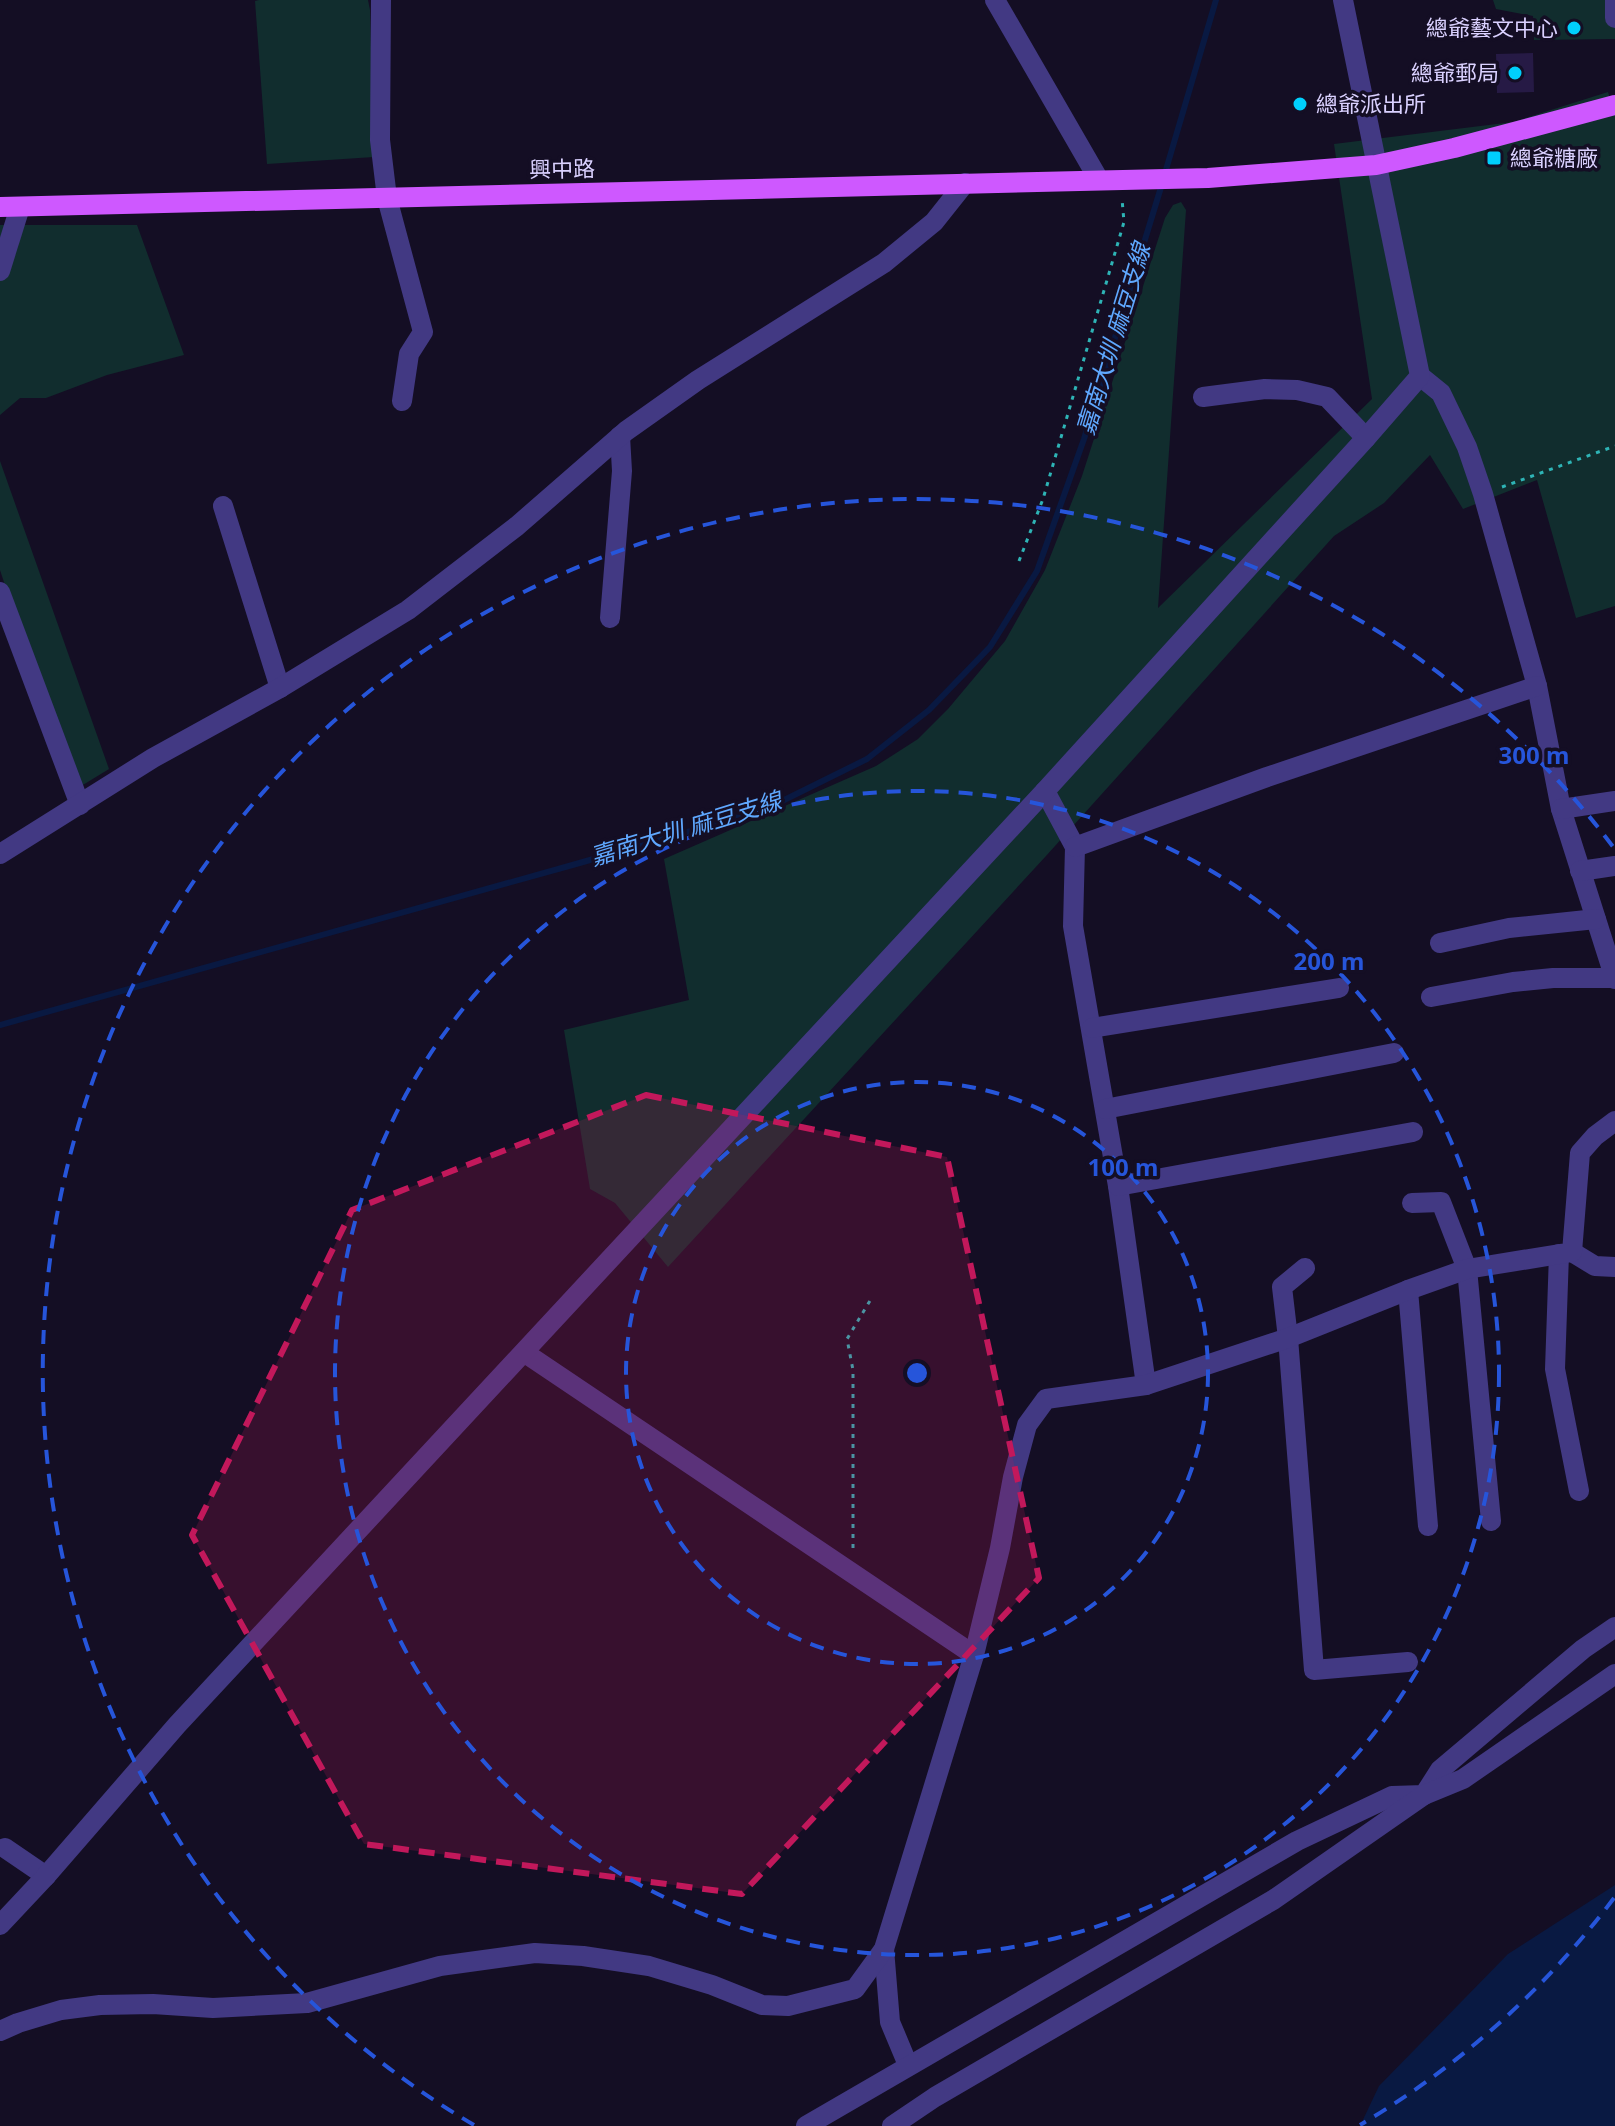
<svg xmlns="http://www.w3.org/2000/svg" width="1615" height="2126" font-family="'Noto Sans','Noto Sans TC',sans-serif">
  <rect width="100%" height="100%" fill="#140e24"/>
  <g fill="#112d2e">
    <polygon points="259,0 368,0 370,10 374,157 267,164 255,1"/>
    <polygon points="1493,0 1615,0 1615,39 1534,40 1533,16 1496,9"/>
    <polygon points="1608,92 1615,114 1615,606 1576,618 1537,480 1463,509 1430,455 1384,503 1334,536 1046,856 668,1267 615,1203 590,1189 564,1030 689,1000 664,859 876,766 918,739 948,709 1005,641 1045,570 1082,476 1165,218 1173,205 1181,202 1186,210 1158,608 1372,399 1334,144 1513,122"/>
    <polygon points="0,225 137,225 184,355 107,375 46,398 20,398 0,415"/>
    <polygon points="0,461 109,769 73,791 0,570"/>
  </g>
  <polygon fill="#091942" points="1615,1885 1615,2126 1360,2126 1379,2086 1508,1954"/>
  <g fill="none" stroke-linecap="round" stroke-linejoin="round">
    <g stroke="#091942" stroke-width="6">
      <polyline points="1165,173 1216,0"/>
      <polyline points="0,1025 576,864 764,810 867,759 929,710 990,647 1037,571 1084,439 1162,184"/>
    </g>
  </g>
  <polygon fill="#261a45" points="1533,53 1534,92 1497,93 1496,54"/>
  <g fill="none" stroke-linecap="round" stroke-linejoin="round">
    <g stroke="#2eb4b6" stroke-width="3" stroke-dasharray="4 6" stroke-linecap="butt">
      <polyline points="1502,487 1615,446"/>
      <polyline points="1019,561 1043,499 1124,222 1122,199"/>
      <polyline points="853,1548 853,1370 847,1339 871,1299"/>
    </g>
    <g stroke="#423983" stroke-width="20">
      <polyline points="381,0 380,140 387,198 423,332 409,354 402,401"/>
      <polyline points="995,0 1099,180"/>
      <polyline points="1615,0 1615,18"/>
      <polyline points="0,271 20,207"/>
      <polyline points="1420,376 1441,393 1467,447 1483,494 1537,686 1561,809 1615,979"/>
      <polyline points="1203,397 1265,389 1297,390 1327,397 1366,438"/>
      <polyline points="223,506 280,688"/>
      <polyline points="0,592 80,805"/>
      <polyline points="610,618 622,471 620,436"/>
      <polyline points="1045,791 1075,847 1073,926 1118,1186 1146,1385"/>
      <polyline points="1561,809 1615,801"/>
      <polyline points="1075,847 1267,777 1537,686"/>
      <polyline points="0,854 153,758 280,688 408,610 517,526 626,431 698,380 884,263 934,222 965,183"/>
      <polyline points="1580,871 1615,866"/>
      <polyline points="1440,943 1509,928 1596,919"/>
      <polyline points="1431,997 1513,982 1553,978 1615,978"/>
      <polyline points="1092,1028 1339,988"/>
      <polyline points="1105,1109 1394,1053"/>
      <polyline points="1118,1186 1413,1132"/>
      <polyline points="1412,1203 1441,1202 1467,1269 1491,1521"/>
      <polyline points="1572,1252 1595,1266 1615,1267"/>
      <polyline points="1559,1254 1555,1369 1579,1491"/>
      <polyline points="1305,1268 1282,1287 1288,1338 1314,1670 1408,1662"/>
      <polyline points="1408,1290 1428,1526"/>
      <polyline points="525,1353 974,1655"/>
      <polyline points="5,1848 46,1876"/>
      <polyline points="0,1925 46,1876 177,1725 1045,791 1366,438 1420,376 1343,0"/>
      <polyline points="884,1949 890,2022 908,2065"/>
      <polyline points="0,2031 18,2023 61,2010 100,2005 153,2004 213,2008 307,2003 440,1966 535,1953 583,1956 649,1966 712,1985 762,2005 788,2006 855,1989 884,1949 974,1655 1000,1548 1013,1477 1027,1425 1046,1399 1146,1385 1288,1338 1408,1290 1467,1269 1572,1252 1580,1153 1595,1136 1615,1121"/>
      <polyline points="806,2126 1297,1841 1392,1796 1424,1795 1440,1770 1583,1649 1615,1627"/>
      <polyline points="892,2126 935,2097 1273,1900 1424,1795 1463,1779 1615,1674"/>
    </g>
    <polyline stroke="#ce58ff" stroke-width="20" points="0,207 1208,178 1376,165 1454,148 1615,105"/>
  </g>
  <path fill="#c2185b" fill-opacity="0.2" stroke="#c2185b" stroke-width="6" stroke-dasharray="16 10" stroke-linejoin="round" d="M 646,1095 L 947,1157 L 1039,1578 L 742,1894 L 364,1844 L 192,1535 L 352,1210 Z"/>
  <g fill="none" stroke="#2655da" stroke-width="4" stroke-dasharray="14 10">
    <circle cx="917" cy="1373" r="291"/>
    <circle cx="917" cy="1373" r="582"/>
    <path d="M1614 1898A873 873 0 0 1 1360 2125M474 2125A873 873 0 1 1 1614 848"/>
  </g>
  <g fill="#00cffc" stroke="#140e24" stroke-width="3">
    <circle cx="1574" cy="28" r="8"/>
    <circle cx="1515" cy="73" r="8"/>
    <circle cx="1300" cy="104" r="8"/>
    <rect x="1486" y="150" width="16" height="16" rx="4"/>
  </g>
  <g text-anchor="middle" stroke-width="7" stroke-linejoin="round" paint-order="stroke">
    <g font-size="22" fill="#dad1ff" stroke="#140e24" text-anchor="end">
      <text x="1558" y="36">總爺藝文中心</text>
      <text x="1499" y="81">總爺郵局</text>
      <text x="1316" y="112" text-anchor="start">總爺派出所</text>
      <text x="1510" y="166" text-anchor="start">總爺糖廠</text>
    </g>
    <g font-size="22" fill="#dad1ff" stroke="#140e24">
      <text transform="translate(562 169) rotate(-1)" y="8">興中路</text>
    </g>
    <g font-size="24" font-style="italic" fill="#5fa8ff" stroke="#140e24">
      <text transform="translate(1114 339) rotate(-73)" y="8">嘉南大圳 麻豆支線</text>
      <text transform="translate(686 829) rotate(-17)" y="8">嘉南大圳 麻豆支線</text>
    </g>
  </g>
  <circle cx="917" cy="1373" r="12" fill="#2655da" stroke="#140e24" stroke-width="4"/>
  <g font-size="24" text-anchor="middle" font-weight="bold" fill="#2655da" stroke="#140e24" stroke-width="7" stroke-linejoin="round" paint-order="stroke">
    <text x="1534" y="764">300 m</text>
    <text x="1329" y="970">200 m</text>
    <text x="1123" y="1176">100 m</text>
  </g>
</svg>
